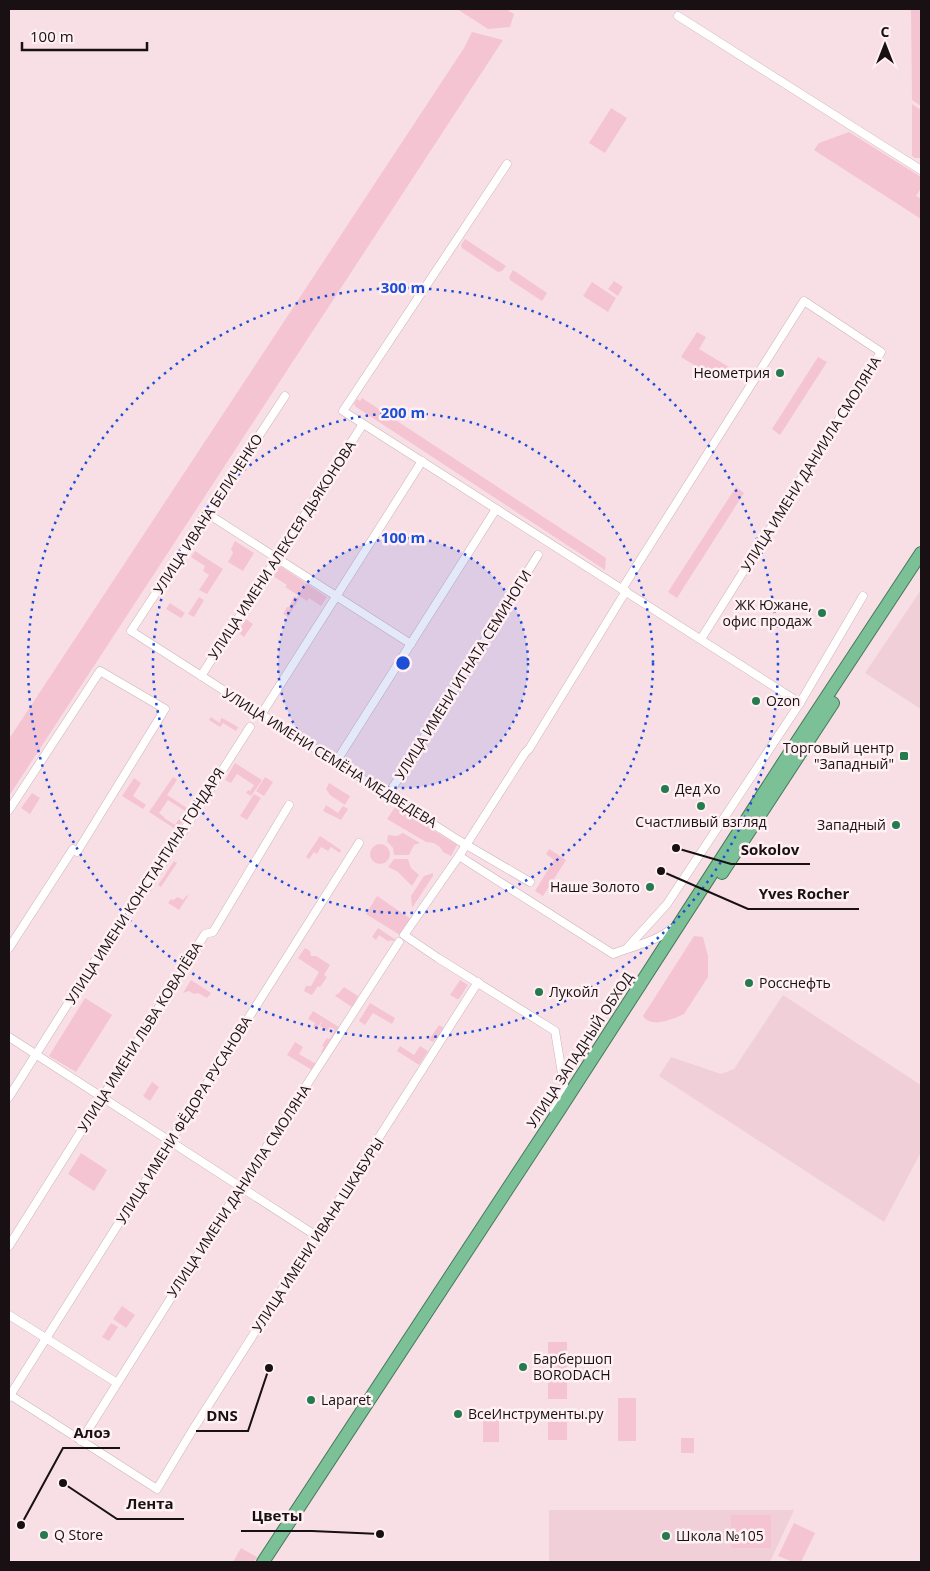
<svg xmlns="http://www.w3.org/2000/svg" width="930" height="1571" font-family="'Open Sans',sans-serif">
  <rect width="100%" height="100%" fill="#f8dfe6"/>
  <g fill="#f0cfd8">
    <polygon points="921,590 921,709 865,673"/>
    <polygon points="783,995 921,1085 921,1152 884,1222 659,1076 671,1057 721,1074 734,1069"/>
    <polygon points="549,1510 794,1510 770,1562 549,1562"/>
  </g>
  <g fill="#f5c4d2">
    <polygon points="457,9 506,9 514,14 510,27 488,29"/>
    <polygon points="911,9 921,9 921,106 912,100"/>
    <polygon points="472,32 503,40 9,796 9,739 464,48"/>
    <polygon points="912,104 921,110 921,158 915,158 912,156"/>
    <polygon points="611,108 627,118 605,153 589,143"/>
    <polygon points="849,132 921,177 921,188 916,196 921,199 921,219 814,150 819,143"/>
    <polygon points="465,239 506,266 502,271 498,272 462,248 461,245"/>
    <polygon points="513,270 547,293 542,301 510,280 509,277"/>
    <polygon points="614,281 623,287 618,296 608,289"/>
    <polygon points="592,282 616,298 608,312 583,296"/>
    <polygon points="697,332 706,337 699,349 729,367 718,380 681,357"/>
    <polygon points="818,357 827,362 780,435 772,429"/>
    <polygon points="362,398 606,558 605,570 356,407 354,404 357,399 360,401"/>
    <polygon points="736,487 744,493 677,598 668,592"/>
    <polygon points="235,541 254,553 243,571 228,562 233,553 231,549"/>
    <polygon points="195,551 223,569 207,594 199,590 209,575 203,571 205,566 191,557"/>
    <polygon points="280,566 327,597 321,606 309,598 307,601 285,587 287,585 273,576"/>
    <polygon points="294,596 299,599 288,617 283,614 287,607 289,607"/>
    <polygon points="199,597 204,600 194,617 188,614"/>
    <polygon points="170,603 185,613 181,618 166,609"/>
    <polygon points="246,619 253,624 244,637 238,632"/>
    <polygon points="211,717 220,723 221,718 224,719 238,727 236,731 223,723 220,727 209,720"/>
    <polygon points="235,763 262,780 251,796 246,793 248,790 250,791 254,785 237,774 231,783 225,780"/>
    <polygon points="173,777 177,780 167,795 187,808 185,811 168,800 159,813 164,817 164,818 175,825 179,819 183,821 177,830 149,812"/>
    <polygon points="265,777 273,782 264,796 256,791"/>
    <polygon points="134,778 141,783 133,796 146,805 143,809 122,796"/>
    <polygon points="329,783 350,796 345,805 330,795 326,789"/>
    <polygon points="32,793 40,798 30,814 21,808"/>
    <polygon points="254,794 261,798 247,820 240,816"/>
    <polygon points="326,805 338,813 343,806 348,809 341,820 323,811"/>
    <polygon points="395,807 457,845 451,856 443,852 440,847 434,843 426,842 387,819"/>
    <polygon points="403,833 420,843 414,845 409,855 394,855 393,848 387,841 388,835 397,836"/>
    <polygon points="320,836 341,850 340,853 331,847 328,851 321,847 317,854 314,852 309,859 306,857"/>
    <circle cx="380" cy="854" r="10"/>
    <polygon points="549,849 566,860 543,896 535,891 554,860 546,854"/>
    <polygon points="394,859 408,859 411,868 419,875 412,886 398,872 388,867"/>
    <polygon points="174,861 177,863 161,887 158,885"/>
    <polygon points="433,873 433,876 412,908 411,896 424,876"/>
    <polygon points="187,895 188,896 179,910 168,903 171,899 173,900 178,897 183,900"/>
    <polygon points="377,896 411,919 400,935 366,914"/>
    <polygon points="378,928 396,940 392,941 389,940 389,942 379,935 376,940 372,937"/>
    <path d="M 694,936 L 703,937 L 708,956 L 708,977 L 684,1014 C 673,1019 651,1029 643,1016 Z"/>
    <polygon points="305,948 310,951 311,956 316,956 330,965 324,975 327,977 320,987 318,986 312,995 304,991 306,986 311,986 319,972 298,958"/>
    <polygon points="191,980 211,993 207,998 198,993 194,994 189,991 183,993"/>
    <polygon points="460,980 468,985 459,999 457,999 450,995"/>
    <polygon points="344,987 358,996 352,1007 335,996 337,994 338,994"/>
    <polygon points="85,998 112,1015 76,1072 49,1056"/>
    <polygon points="370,1003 395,1018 392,1024 373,1013 365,1025 359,1021"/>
    <polygon points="313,1011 342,1029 329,1050 326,1048 323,1053 321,1052 324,1047 322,1046 327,1038 330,1039 335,1030 330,1027 327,1031 320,1026 323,1019 317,1029 313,1027 315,1023 308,1019"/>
    <polygon points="439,1025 446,1029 444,1032 441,1031 440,1032 443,1034 439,1040 436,1038 433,1042 429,1040"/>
    <polygon points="295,1042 303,1047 299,1054 316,1064 312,1070 287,1055"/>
    <polygon points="400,1046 414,1055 420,1046 428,1051 419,1065 397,1051"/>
    <polygon points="152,1082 159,1087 150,1101 143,1096"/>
    <polygon points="81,1153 107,1170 94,1191 68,1174"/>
    <polygon points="122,1306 135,1315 126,1328 113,1319"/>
    <polygon points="111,1323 118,1327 109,1341 102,1337"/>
    <rect x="548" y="1342" width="19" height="29"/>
    <rect x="548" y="1379" width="19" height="20"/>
    <rect x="618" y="1398" width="18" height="43"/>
    <rect x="483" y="1410" width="16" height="32"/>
    <rect x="548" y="1422" width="19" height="18"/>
    <rect x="681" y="1438" width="13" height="15"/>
    <rect x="731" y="1515" width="40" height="33"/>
    <polygon points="794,1523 815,1533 801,1562 793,1562 778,1556"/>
    <polygon points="241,1548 257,1557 254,1562 233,1562"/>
  </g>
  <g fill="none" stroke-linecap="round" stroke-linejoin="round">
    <defs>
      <g id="minor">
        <polyline points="678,16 921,170"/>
        <polyline points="507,164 343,411 800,703"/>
        <polyline points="285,396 131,631 458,840 530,882"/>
        <polyline points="208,514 411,644"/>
        <polyline points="622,589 804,301 881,352 701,639"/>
        <polyline points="201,676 363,424"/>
        <polyline points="261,715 422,461"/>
        <polyline points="336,762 496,509"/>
        <polyline points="388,795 538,555"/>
        <polyline points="9,810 100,671 165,709 77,852"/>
        <polyline points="459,856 525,753 529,749 626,591"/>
        <polyline points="628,947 667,904 800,703 863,596"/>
        <polyline points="9,948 73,849"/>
        <polyline points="9,1037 318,1237"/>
        <polyline points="9,1097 139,891 147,888 250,727"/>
        <path d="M 554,1110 L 564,1086 L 555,1031 L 438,958 L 404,935 L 459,856 L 613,954 C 632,946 656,942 671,929"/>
        <polyline points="9,1246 205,934 213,932 289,805"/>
        <polyline points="9,1315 117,1383"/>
        <polyline points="10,1395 157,1489 192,1431 478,982"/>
        <polyline points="9,1397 359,843"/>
        <polyline points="81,1441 240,1188 399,942"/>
      </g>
      <g id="trunk">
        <polyline points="722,873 833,703"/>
        <polyline points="263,1562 560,1109 783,763 921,553"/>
      </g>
    </defs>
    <use href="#minor" stroke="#cbb3ba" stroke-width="9"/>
    <use href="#trunk" stroke="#447958" stroke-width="14"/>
    <use href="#minor" stroke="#fff" stroke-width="8"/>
    <use href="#trunk" stroke="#7cc098" stroke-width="12"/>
  </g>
  <circle cx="403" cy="663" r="125" fill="#1d4ed8" fill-opacity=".12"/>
  <g fill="none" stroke="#1d4ed8" stroke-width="2.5" stroke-dasharray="2.5 5">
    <circle cx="403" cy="663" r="125"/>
    <circle cx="403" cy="663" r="250"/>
    <circle cx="403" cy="663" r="375"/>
  </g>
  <g fill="#267a4d" stroke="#fff0f4" stroke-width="2">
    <circle cx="780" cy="373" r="5"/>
    <circle cx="822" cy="613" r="5"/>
    <circle cx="756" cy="701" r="5"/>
    <rect x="899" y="751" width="10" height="10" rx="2.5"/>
    <circle cx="665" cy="789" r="5"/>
    <circle cx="701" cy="806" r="5"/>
    <circle cx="896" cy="825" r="5"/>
    <circle cx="650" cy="887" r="5"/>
    <circle cx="749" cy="983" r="5"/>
    <circle cx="539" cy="992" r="5"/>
    <circle cx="523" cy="1367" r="5"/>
    <circle cx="311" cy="1400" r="5"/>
    <circle cx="458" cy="1414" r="5"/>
    <circle cx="44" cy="1535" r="5"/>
    <circle cx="666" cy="1536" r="5"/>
  </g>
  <g text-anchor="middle" stroke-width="5" stroke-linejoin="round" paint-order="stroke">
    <g font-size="14" fill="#181012" stroke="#fff0f4" text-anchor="start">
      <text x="770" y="378" text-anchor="end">Неометрия</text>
      <text x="812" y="610" text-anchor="end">ЖК Южане,<tspan x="812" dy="16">офис продаж</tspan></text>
      <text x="766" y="706">Ozon</text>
      <text x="894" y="753" text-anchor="end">Торговый центр<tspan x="894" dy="16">"Западный"</tspan></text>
      <text x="675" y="794">Дед Хо</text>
      <text x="701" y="827" text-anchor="middle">Счастливый взгляд</text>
      <text x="886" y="830" text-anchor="end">Западный</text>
      <text x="640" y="892" text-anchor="end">Наше Золото</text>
      <text x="759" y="988">Росснефть</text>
      <text x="549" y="997">Лукойл</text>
      <text x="533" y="1364">Барбершоп<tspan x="533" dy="16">BORODACH</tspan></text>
      <text x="321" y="1405">Laparet</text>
      <text x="468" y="1419">ВсеИнструменты.ру</text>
      <text x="54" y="1540">Q Store</text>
      <text x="676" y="1541">Школа №105</text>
    </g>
    <g font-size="14" fill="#181012" stroke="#fff0f4">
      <text transform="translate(811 464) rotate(-58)" y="5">УЛИЦА ИМЕНИ ДАНИИЛА СМОЛЯНА</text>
      <text transform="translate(208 514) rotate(-57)" y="5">УЛИЦА ИВАНА БЕЛИЧЕНКО</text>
      <text transform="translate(282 550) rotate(-57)" y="5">УЛИЦА ИМЕНИ АЛЕКСЕЯ ДЬЯКОНОВА</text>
      <text transform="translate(463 675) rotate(-58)" y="5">УЛИЦА ИМЕНИ ИГНАТА СЕМИНОГИ</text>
      <text transform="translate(330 758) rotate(32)" y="5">УЛИЦА ИМЕНИ СЕМЁНА МЕДВЕДЕВА</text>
      <text transform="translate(145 886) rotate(-57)" y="5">УЛИЦА ИМЕНИ КОНСТАНТИНА ГОНДАРЯ</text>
      <text transform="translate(140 1037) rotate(-58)" y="5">УЛИЦА ИМЕНИ ЛЬВА КОВАЛЁВА</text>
      <text transform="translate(580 1050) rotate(-57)" y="5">УЛИЦА ЗАПАДНЫЙ ОБХОД</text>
      <text transform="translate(184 1120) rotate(-58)" y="5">УЛИЦА ИМЕНИ ФЁДОРА РУСАНОВА</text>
      <text transform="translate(239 1191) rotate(-57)" y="5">УЛИЦА ИМЕНИ ДАНИИЛА СМОЛЯНА</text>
      <text transform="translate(318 1235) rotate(-57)" y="5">УЛИЦА ИМЕНИ ИВАНА ШКАБУРЫ</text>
    </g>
  </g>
  <circle cx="403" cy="663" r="8" fill="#1d4ed8" stroke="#fff0f4" stroke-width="2.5"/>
  <g font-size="15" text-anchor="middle" font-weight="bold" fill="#1d4ed8" stroke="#fff0f4" stroke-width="5" stroke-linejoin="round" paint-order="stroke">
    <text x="403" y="293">300 m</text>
    <text x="403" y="418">200 m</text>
    <text x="403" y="543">100 m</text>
  </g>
  <path fill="none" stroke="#181012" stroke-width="2" d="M676 848L731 864H810M661 871L748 909H859M269 1368L248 1431H196M21 1525L63 1448H120M63 1483L117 1519H184M380 1534L312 1531H241"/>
  <g fill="#181012" stroke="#fff0f4" stroke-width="2">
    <circle cx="676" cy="848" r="5"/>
    <circle cx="661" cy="871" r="5"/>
    <circle cx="269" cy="1368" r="5"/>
    <circle cx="21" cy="1525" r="5"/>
    <circle cx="63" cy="1483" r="5"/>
    <circle cx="380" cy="1534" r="5"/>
  </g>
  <g font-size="15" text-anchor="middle" font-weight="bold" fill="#181012" stroke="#fff0f4" stroke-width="5" stroke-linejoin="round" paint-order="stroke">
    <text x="770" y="855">Sokolov</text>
    <text x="804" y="899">Yves Rocher</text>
    <text x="222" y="1421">DNS</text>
    <text x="92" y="1438">Алоэ</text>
    <text x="150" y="1509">Лента</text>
    <text x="277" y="1521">Цветы</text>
  </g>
  <rect width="930" height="1571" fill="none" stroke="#181012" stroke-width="20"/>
  <g transform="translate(885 45)" stroke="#fff0f4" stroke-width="4" paint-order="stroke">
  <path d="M0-4L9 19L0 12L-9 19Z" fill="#181012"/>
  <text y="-8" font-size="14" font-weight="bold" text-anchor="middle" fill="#181012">С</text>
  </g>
  <path d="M22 42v8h125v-8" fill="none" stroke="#181012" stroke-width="2.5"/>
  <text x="30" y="42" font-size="15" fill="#181012" stroke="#fff0f4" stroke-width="4" paint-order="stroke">100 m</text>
</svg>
